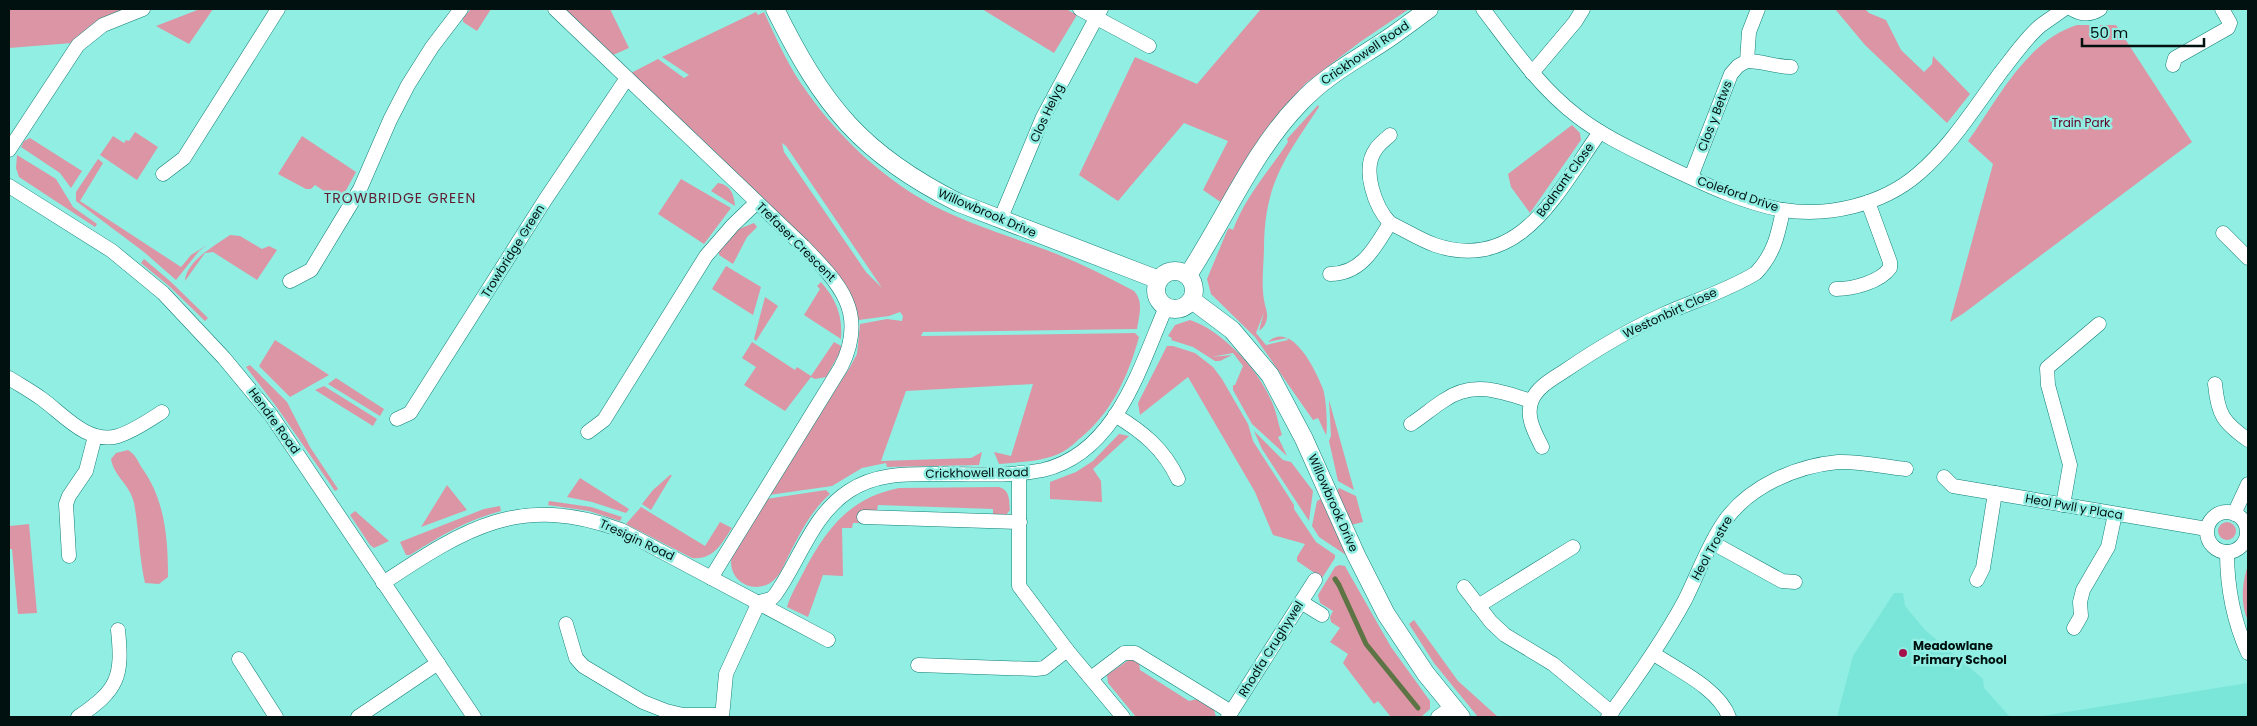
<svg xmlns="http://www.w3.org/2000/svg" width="2257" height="726" font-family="Poppins,sans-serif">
  <rect width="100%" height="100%" fill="#91eee3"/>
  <g fill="#7ae5d9">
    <polygon points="1894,593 1903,593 1905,606 1925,630 1983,679 1984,688 2010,717 1837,717 1853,656"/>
    <polygon points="2248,683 2248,717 2036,717"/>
  </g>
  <g fill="#dc95a4" fill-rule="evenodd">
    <polygon points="9,9 123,9 90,26 72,43 9,48"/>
    <polygon points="200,9 213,9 189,44 156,26"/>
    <polygon points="471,9 491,9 477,31 463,22 463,18"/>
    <polygon points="565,9 610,9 629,48 613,55"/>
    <polygon points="982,9 1066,9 1077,15 1054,53"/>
    <polygon points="1261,9 1409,9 1360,42 1305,84 1279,116 1222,203 1203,190 1228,141 1184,123 1118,201 1079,175 1135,57 1197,84"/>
    <polygon points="1835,9 1865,9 1869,13 1886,20 1901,50 1924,72 1932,64 1933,56 1970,94 1947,123 1865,45"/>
    <path d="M 756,12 L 758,15 L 764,12 C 777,40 789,68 807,92 C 843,143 895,190 953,215 C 984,229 1017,239 1049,251 C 1078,262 1106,276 1134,291 C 1144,302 1139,315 1137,329 L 923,332 L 921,336 L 1135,333 L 1139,337 C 1128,377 1111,414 1078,440 C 1072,446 1064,452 1056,455 C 1038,462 1019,462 999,464 L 994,452 L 1011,456 L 1033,384 L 906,391 L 881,461 L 971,458 L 982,452 L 979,465 L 887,467 L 886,463 L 862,468 L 832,486 L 769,495 L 850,367 L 857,354 L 860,324 L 887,319 L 902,321 L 903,316 L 900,312 L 889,316 L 859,320 L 846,288 L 631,73 L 658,59 L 684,78 L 689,75 L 662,57 ZM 782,143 L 786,146 L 882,288 L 866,272 L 784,152 Z"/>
    <path d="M 2077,25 L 2116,25 L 2192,142 L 1964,313 L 1950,322 L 1993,164 L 1968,141 C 1998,99 2026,41 2077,25 Z"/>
    <path d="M 1318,105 L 1319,107 C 1285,158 1265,183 1264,246 C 1264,263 1261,283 1264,300 C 1265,307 1268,312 1267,318 C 1266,324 1264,327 1259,331 L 1264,312 L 1256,333 L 1266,345 L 1288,340 L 1287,338 L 1268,342 C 1292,320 1316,371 1323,389 C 1326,397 1328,428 1326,435 L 1318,418 L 1313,420 L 1255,337 L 1211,294 L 1207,279 L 1227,231 L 1229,228 L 1233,230 C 1245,197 1269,171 1288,142 L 1287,139 Z"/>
    <polygon points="1572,125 1580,133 1581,140 1530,213 1511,187 1508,174"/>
    <polygon points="135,132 158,147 137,180 100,155 113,136 124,143 126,140 129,141"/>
    <polygon points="302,136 356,172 338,205 324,197 324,191 315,185 311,189 306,189 278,174"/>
    <polygon points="30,138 82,171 71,188 60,173 21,147 24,141"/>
    <polygon points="17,155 56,179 73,207 97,224 95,227 19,177 16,168"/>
    <polygon points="98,159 103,163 80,201 181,267 191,255 207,245 199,251 176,280 144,252 76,201 76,192"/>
    <polygon points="681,179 731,208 704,244 658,214"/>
    <path d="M 718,183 C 731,185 734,195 735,206 L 711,191 Z"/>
    <polygon points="754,223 757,227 747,237 733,264 719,255 719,251 739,229"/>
    <path d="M 230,235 L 240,236 L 262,249 L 269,246 L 277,250 L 257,280 L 213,252 L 205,253 L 185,281 C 186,261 216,245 230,235 Z"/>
    <polygon points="144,259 170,281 208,318 205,321 169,286 141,263"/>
    <polygon points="726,266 761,287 753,315 712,289"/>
    <path d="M 821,282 C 836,299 843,316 841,339 L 804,315 L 820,289 L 817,286 Z"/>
    <polygon points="765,297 778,306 756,341 754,339"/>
    <path d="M 1190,320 C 1221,330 1257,368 1270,398 C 1276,409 1278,423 1282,435 L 1278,437 L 1287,456 L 1252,424 L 1233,390 L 1233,385 L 1235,385 L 1243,366 L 1233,353 L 1211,357 L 1232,355 L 1220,361 L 1215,361 L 1193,347 L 1171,340 L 1172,338 L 1168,336 L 1175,325 Z"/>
    <polygon points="275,340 329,375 290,397 259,366"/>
    <polygon points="752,342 795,370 797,367 811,376 834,342 843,347 826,377 815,379 811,377 785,411 744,385 756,367 742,358"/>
    <polygon points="1167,346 1173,346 1195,353 1213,367 1222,379 1248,424 1253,441 1294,505 1294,509 1316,542 1335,555 1335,558 1322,578 1297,561 1297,557 1305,544 1273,535 1255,492 1188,377 1140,415 1138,403"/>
    <polygon points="250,365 287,402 310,447 338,489 335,491 276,406 246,367"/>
    <polygon points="336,378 384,409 380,416 328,384"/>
    <polygon points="324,386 377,419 373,426 315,390"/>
    <polygon points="1329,400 1354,490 1338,481 1329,441 1331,436"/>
    <polygon points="1254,431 1283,460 1291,462 1313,491 1309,521 1262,449"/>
    <polygon points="1119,434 1129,436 1093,469 1101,481 1102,502 1050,499 1050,482 1076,472 1093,461"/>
    <path d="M 128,450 C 136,455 137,460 142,468 C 165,500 168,538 168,577 L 159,584 L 145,583 C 139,557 139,529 134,503 C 130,484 114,477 111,459 L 116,453 Z"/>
    <polygon points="670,475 672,475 651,510 642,504 653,490"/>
    <polygon points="580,478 629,509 626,513 592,502 567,497"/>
    <polygon points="447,485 467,510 421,527"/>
    <path d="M 999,487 C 1010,490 1009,500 1010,510 L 1006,515 L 993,514 L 993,509 L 878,505 L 877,511 L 860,511 L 860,523 L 853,523 L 852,528 L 842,528 L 843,576 L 823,575 L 808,617 L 787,607 C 790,596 797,585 802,575 C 825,531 848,498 899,488 Z"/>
    <polygon points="1339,488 1356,496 1363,522 1351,525 1337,491"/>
    <path d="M 826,490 L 830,494 C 811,511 800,533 789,555 C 785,562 782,572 776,578 C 758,598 725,582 732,555 C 736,542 758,513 766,499 Z"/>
    <polygon points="1321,499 1346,555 1319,537 1312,526 1317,501"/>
    <polygon points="549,501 591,507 622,517 620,521 589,511 548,505"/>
    <path d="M 500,506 L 501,511 C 467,520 440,536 410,555 L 406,555 L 400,542 L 484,509 Z"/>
    <path d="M 641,507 L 705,546 L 720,522 L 732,528 C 721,544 714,560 692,558 L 626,524 Z"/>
    <polygon points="355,511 389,541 374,548 370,545 350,515"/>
    <polygon points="9,519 10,526 29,524 37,613 18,614 12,549 9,549"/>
    <circle cx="2227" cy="531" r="9"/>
    <polygon points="1339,565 1345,566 1346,568 1391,647 1430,701 1430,709 1421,717 1391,717 1378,701 1374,704 1343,663 1348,654 1330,642 1340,628 1331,622 1330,617 1333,611 1320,603 1318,595 1335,567"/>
    <path d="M 2248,565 L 2248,621 C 2240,604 2242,582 2248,565 Z"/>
    <polygon points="1414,620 1458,681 1498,717 1478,717 1434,663 1409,624"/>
    <polygon points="1130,659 1139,663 1140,670 1189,701 1197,699 1214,710 1216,717 1136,717 1108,683 1107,675"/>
  </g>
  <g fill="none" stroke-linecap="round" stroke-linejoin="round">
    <polyline stroke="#5d7444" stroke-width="5" points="1335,579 1339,585 1366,644 1418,708"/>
    <defs>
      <g id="minor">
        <path d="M 555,9 L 803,246 C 840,284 868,313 841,367 L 711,578"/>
        <polyline points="1080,9 1149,46"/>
        <path d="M 1483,9 C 1512,47 1539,87 1577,116 C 1604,137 1636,151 1666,166 C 1702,183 1743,203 1783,210 C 1828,217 1882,205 1918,174 C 1951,146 1975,107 2001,72 C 2013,57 2025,39 2040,26 C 2048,20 2056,15 2064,9"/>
        <path d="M 2072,9 C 2082,15 2091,15 2100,9"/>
        <path d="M 1747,61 C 1763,61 1775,67 1791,67"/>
        <polyline points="2173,65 2175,58 2228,28 2230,23 2222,9"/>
        <polyline points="1532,73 1575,22 1583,9"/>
        <path d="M 1390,135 C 1385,140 1379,144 1376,149 C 1361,169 1375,207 1390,223 C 1405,230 1420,240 1435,245 C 1521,274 1559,189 1600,132"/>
        <polyline points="9,150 78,45 103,25 143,9"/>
        <polyline points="163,174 184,158 278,9"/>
        <polyline points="1691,177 1731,74 1738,66 1747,61 1749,32 1758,9"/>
        <polyline points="9,186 112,251 163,293 224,358 271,415 474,717"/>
        <polyline points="1000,220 1043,117 1101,9"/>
        <polyline points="2223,233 2248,258"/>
        <path d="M 1330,274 C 1362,274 1375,247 1390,223"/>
        <polyline points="290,281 311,270 360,189 390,120 408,85 432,47 461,9"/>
        <path d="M 1836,289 C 1853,289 1880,282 1890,268 L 1890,262 L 1868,202"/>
        <path d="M 9,378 C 20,385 31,391 42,399 C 63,414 88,445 118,436 C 134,431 148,421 162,412"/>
        <path d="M 2215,384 C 2218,415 2223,422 2248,440"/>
        <path d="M 1115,415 C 1143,432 1164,449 1178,479"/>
        <polyline points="397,419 410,413 545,200 627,78"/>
        <path d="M 1411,424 C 1422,417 1432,408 1443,401 C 1472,380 1501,391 1531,401"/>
        <polyline points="588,432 604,420 706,256 733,225 756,203"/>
        <path d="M 1542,447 C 1535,433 1525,416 1532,400 C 1538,386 1554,378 1566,370 C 1597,349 1628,330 1662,315 C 1693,301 1727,291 1756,273 C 1774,254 1778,235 1783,210"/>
        <polyline points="1944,477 1953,486 2207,529"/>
        <polyline points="2063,505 2070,465 2048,385 2047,368 2099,324"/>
        <circle cx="2227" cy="532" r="20"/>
        <polyline points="2234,514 2248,484"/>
        <polyline points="864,517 1020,522"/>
        <polyline points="1713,543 1782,581 1795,582"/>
        <path d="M 2227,552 C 2227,588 2233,620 2248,653"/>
        <polyline points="69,556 66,504 69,496 86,471 95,436"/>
        <polyline points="1977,580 1983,568 1995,493"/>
        <path d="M 383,583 C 466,528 520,493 621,530 L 828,640"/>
        <polyline points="1464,587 1491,622 1505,635 1553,664 1612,713"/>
        <path d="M 759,602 L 771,599 L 775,595 C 800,560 812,515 849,491 C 876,473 907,474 937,474 C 972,474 1009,477 1043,470 C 1116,453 1140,367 1166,307"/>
        <polyline points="1301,602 1322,615"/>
        <polyline points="1478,606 1573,547"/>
        <polyline points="566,624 576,658 583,666 643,702 666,711 683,715 722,715"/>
        <polyline points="2074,628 2081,616 2080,602 2083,590 2108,547 2115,514"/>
        <polyline points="1067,650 1123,717"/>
        <path d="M 1654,654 C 1678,670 1719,689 1729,717"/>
        <polyline points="239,659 276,717"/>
        <polyline points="918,665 1036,669 1044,668 1067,650 1019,586 1019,473"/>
        <polyline points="1091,678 1124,653 1135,653 1231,712"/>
        <path d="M 78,717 C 118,690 123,677 118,630"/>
        <polyline points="358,717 438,663"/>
        <polyline points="722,717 726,674 759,602"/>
        <polyline points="1228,717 1315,580"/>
        <polyline points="1438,717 1452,707"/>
        <path d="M 1608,717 C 1636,679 1663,641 1685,600 C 1698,574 1708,545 1724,522 C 1749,486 1796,466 1838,462 C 1860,461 1885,467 1906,469"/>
      </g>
      <g id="tertiary">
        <path d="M 775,9 C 823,106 861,154 959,203 L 1159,280"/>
        <circle cx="1175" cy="290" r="19"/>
        <path d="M 1188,275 C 1225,219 1253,151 1300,103 C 1325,76 1356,60 1386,40 C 1401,30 1415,19 1429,9"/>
        <polyline points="1192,300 1232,330 1270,375 1304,439 1356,555 1386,614 1426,674 1461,717"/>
      </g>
    </defs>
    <use href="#minor" stroke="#107f76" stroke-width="15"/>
    <use href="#tertiary" stroke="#107f76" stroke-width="19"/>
    <use href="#minor" stroke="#fff" stroke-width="14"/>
    <use href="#tertiary" stroke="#fff" stroke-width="18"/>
  </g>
  <circle fill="#a5104b" stroke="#91eee3" stroke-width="2" cx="1903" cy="653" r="5"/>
  <g text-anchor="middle" stroke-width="5" stroke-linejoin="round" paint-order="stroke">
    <g font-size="12" fill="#01110f" stroke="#91eee3">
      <text transform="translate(1365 53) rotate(-34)" y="4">Crickhowell Road</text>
      <text transform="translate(1047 113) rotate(-65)" y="4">Clos Helyg</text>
      <text transform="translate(1715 116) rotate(-69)" y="4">Clos y Betws</text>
      <text transform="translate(1565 180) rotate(-54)" y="4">Bodnant Close</text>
      <text transform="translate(1738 194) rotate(19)" y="4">Coleford Drive</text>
      <text transform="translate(987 213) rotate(23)" y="4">Willowbrook Drive</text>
      <text transform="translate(796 242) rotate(45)" y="4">Trefaser Crescent</text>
      <text transform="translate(513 251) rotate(-58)" y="4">Trowbridge Green</text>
      <text transform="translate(1670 313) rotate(-25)" y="4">Westonbirt Close</text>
      <text transform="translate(274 421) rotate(54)" y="4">Hendre Road</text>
      <text transform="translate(977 473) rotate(-1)" y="4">Crickhowell Road</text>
      <text transform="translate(1333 503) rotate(66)" y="4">Willowbrook Drive</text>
      <text transform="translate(2074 507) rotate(10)" y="4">Heol Pwll y Placa</text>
      <text transform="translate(637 540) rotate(25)" y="4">Tresigin Road</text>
      <text transform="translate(1712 548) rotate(-61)" y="4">Heol Trostre</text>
      <text transform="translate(1271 649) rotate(-58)" y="4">Rhodfa Crughywel</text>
    </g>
    <g font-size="12" fill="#610027" stroke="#91eee3">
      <text x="2081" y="127">Train Park</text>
    </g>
    <g font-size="12" font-weight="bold" fill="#01110f" stroke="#91eee3" text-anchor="start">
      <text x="1913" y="650">Meadowlane<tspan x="1913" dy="14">Primary School</tspan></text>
    </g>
    <g font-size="14" letter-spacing="1" fill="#601c30" stroke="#91eee3">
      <text x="400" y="203">TROWBRIDGE GREEN</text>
    </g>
  </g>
  <rect width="2257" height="726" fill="none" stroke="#01110f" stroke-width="20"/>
  <path d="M2082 38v8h122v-8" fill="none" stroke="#01110f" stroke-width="2.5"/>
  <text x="2090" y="38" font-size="15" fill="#01110f" stroke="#91eee3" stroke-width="4" paint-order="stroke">50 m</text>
</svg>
